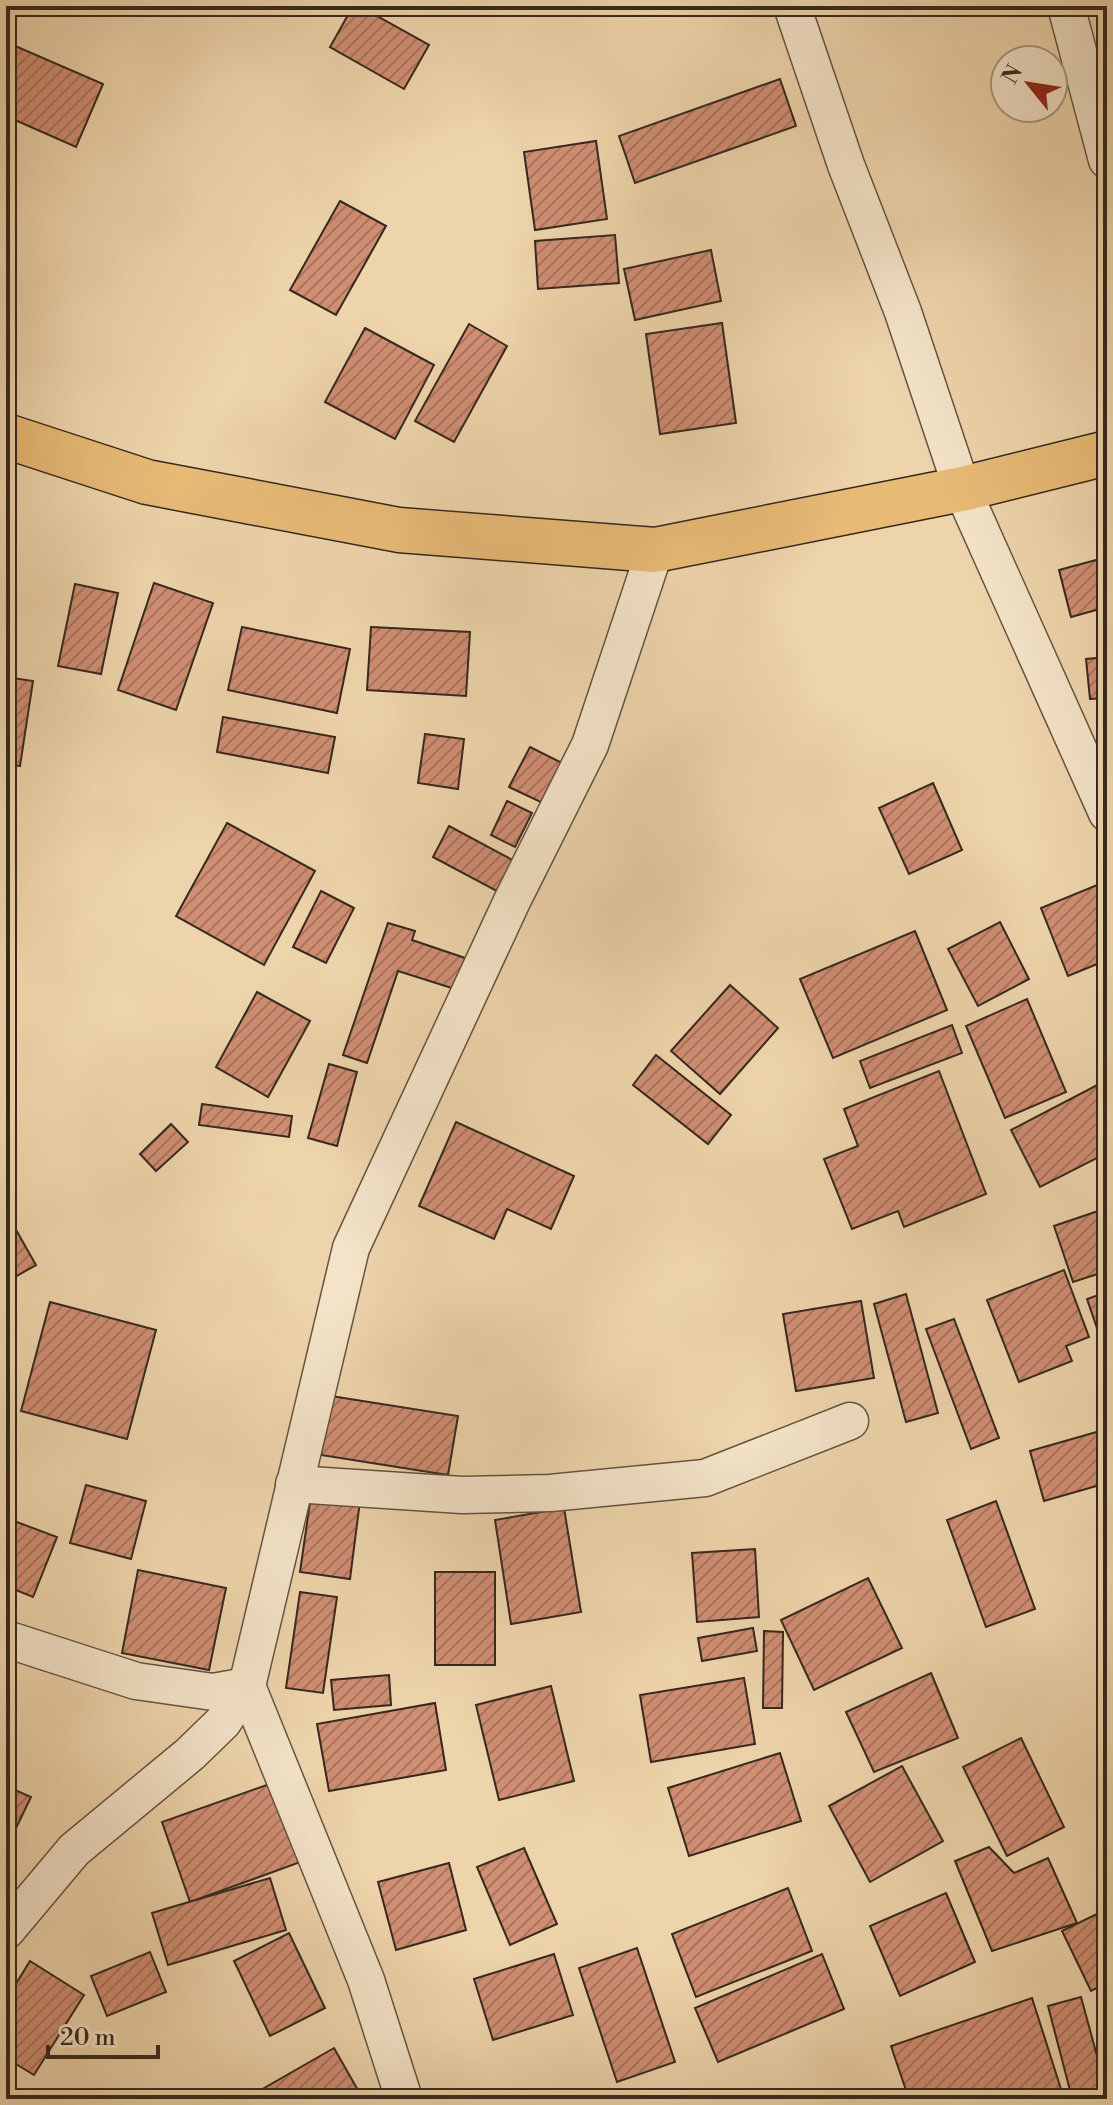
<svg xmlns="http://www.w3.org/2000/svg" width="1113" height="2105" font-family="'Libre Bodoni',serif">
  <defs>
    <pattern id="building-hatch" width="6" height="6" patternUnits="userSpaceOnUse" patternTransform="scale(2)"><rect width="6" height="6" fill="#d08e73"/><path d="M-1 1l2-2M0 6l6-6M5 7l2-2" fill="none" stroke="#aa745e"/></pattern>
  </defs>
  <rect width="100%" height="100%" fill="#eed4ab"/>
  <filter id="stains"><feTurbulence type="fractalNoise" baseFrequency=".0025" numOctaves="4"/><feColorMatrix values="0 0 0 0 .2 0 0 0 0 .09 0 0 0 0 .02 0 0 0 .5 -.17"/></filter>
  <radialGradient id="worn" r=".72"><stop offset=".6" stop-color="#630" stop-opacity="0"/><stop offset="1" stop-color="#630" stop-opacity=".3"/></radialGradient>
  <g fill="url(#building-hatch)" stroke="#36281f" stroke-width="2">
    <polygon points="353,6 359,6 429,45 404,89 330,47"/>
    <polygon points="6,42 103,84 76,147 6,116"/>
    <polygon points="1107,47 1107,90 1095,51"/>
    <polygon points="780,79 796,126 635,183 619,136"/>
    <polygon points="596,141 607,219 535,230 524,152"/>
    <polygon points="340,201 386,226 336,315 290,290"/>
    <polygon points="615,235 619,283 538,289 535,241"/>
    <polygon points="711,250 721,301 635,320 624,269"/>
    <polygon points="722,323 736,423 660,434 646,334"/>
    <polygon points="469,324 507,346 454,442 415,421"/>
    <polygon points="365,328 434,365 395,439 325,402"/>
    <polygon points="1107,557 1107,607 1071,617 1059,570"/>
    <polygon points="154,583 213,603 176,710 118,690"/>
    <polygon points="75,584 118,593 101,674 58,666"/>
    <polygon points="242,627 350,649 337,713 228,690"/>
    <polygon points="371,627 470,632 466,696 367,690"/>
    <polygon points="1107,657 1107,698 1090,699 1086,659"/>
    <polygon points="6,677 33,681 20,766 6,764"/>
    <polygon points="223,717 335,737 328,773 217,752"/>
    <polygon points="425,734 464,739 458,789 418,783"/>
    <polygon points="530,747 566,765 547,805 509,787"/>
    <polygon points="933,783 962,850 909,874 879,808"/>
    <polygon points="507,801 532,813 515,847 491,835"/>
    <polygon points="227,823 315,871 264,965 176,916"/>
    <polygon points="449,826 522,865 506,896 433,857"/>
    <polygon points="1102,883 1107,894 1107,960 1068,976 1041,908"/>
    <polygon points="321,891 354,908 326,963 293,947"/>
    <polygon points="1000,922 1029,979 978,1006 948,949"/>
    <polygon points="388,923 415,931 412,940 468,959 458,990 398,971 367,1063 343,1055"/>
    <polygon points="915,931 947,1010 833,1058 800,979"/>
    <polygon points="730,985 778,1028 720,1094 671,1051"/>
    <polygon points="257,992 310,1021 268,1097 216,1067"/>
    <polygon points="1027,999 1066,1092 1005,1118 966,1026"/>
    <polygon points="952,1025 962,1053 870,1088 860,1061"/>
    <polygon points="656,1055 731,1115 708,1144 633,1085"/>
    <polygon points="329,1064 357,1072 337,1146 308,1138"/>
    <polygon points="939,1071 986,1194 904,1227 898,1211 852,1229 824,1159 858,1146 844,1109"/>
    <polygon points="1107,1080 1107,1153 1040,1187 1011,1130"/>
    <polygon points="202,1104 292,1116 289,1137 199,1125"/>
    <polygon points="456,1122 574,1176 551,1229 507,1209 494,1239 419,1206"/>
    <polygon points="171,1124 188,1142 156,1171 140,1154"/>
    <polygon points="1107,1208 1107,1271 1073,1282 1054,1226"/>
    <polygon points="6,1212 36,1265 6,1282"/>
    <polygon points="1064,1270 1089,1337 1066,1346 1072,1361 1019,1382 987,1300"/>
    <polygon points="1107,1292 1107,1331 1099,1334 1087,1299"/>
    <polygon points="906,1294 938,1413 906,1422 874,1304"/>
    <polygon points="861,1301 874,1378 796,1391 783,1314"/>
    <polygon points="50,1302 156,1330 127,1439 21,1411"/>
    <polygon points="954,1319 999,1438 971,1449 926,1329"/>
    <polygon points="331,1396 458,1416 448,1475 321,1455"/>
    <polygon points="1100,1431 1107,1456 1107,1483 1044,1501 1030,1451"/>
    <polygon points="86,1485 146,1501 131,1559 70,1543"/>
    <polygon points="311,1495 360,1501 350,1579 300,1572"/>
    <polygon points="996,1501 1035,1609 986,1627 947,1520"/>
    <polygon points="564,1508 581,1612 511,1624 495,1520"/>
    <polygon points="6,1518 57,1537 33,1597 6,1586"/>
    <polygon points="755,1549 759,1617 697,1622 692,1553"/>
    <polygon points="138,1570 226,1588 209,1670 122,1653"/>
    <rect x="435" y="1572" width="60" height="93"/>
    <polygon points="868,1578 902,1648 814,1690 781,1620"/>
    <polygon points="300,1592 337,1597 323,1693 286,1688"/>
    <polygon points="753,1628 757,1651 702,1661 698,1638"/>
    <polygon points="764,1631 783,1632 782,1708 763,1708"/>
    <polygon points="931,1673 958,1738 874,1772 846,1712"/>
    <polygon points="389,1675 391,1705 334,1710 331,1680"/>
    <polygon points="744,1678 755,1744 651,1762 640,1695"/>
    <polygon points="551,1686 574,1781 499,1800 476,1705"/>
    <polygon points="435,1703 446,1770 329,1791 317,1724"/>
    <polygon points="1021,1738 1064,1827 1007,1856 963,1767"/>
    <polygon points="780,1753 801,1821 689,1856 668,1788"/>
    <polygon points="902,1766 943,1841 870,1882 829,1806"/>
    <polygon points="278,1781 306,1860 190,1902 162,1822"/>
    <polygon points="6,1786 31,1797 7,1847 6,1847"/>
    <polygon points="989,1847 1014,1873 1048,1858 1077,1923 992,1951 955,1861"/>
    <polygon points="524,1848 557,1924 510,1945 477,1867"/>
    <polygon points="449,1863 466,1930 396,1950 378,1882"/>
    <polygon points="270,1878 286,1930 168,1965 152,1913"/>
    <polygon points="788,1888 812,1951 696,1997 672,1934"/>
    <polygon points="946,1893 975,1962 900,1996 870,1926"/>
    <polygon points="1107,1909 1107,1983 1091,1991 1062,1931"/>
    <polygon points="289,1933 325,2008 270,2036 234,1961"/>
    <polygon points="637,1948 675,2062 617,2082 579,1968"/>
    <polygon points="150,1952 166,1992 107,2016 91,1976"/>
    <polygon points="554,1954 573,2015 493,2040 474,1979"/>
    <polygon points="822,1954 844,2009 718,2062 695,2008"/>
    <polygon points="30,1961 84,1995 34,2075 6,2058 6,2000"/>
    <polygon points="1081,1997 1106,2089 1072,2098 1048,2006"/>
    <polygon points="1032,1998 1061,2089 1031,2099 909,2099 891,2046"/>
    <polygon points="334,2048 363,2099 245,2099"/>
    <polygon points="682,2090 686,2099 662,2099"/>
  </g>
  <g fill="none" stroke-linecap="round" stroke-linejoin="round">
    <defs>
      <g id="street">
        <polyline points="792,6 846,165 903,312 962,489 1107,813"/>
        <polyline points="1066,6 1107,160"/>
        <polyline points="294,1484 462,1495 550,1493 705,1478 850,1421"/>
        <polyline points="6,1639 136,1681 213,1692 247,1686 366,1980 404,2099"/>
        <polyline points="6,1931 74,1850 190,1754 223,1722 247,1686 351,1248 512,901 590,745 655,550"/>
      </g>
      <polyline id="highway" points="6,436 147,482 399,530 655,550 962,489 1107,453"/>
    </defs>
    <use href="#street" stroke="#645342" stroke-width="39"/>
    <use href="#highway" stroke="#36281f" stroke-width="47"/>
    <use href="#street" stroke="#f4e3c8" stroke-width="36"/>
    <use href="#highway" stroke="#e7ba76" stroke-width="44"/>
  </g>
  <rect width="1113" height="2105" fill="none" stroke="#eed4ab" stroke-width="32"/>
  <rect x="8" y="8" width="1097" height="2089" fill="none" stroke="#36281f" stroke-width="4"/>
  <rect x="16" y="16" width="1081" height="2073" fill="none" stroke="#36281f" stroke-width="2"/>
  <g transform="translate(1029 84) rotate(300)"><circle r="38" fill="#f4e3c8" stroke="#a89884" stroke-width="2"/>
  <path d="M0-6L14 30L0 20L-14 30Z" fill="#8f2418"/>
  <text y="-12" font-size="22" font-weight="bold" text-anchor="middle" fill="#36281f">N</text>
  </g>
  <path d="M48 2045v12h110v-12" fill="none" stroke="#36281f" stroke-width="4"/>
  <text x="60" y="2045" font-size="24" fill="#36281f" stroke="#f4e3c8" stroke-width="6" paint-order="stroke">20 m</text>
  <rect width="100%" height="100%" filter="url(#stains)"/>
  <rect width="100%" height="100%" fill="url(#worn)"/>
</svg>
